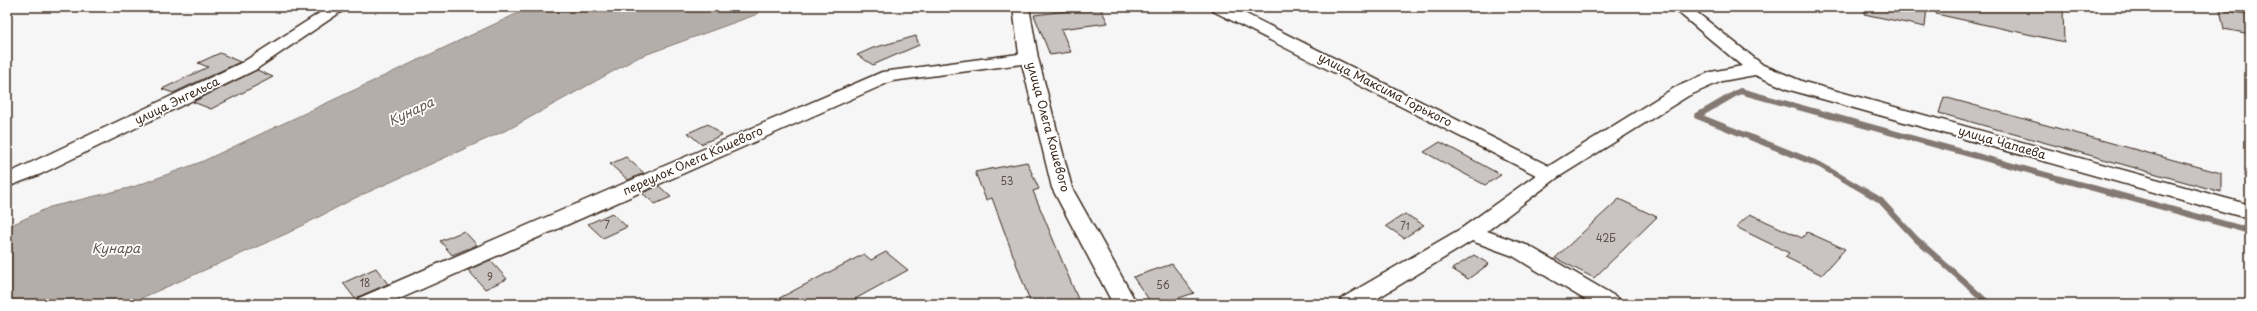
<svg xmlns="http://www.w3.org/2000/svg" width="2257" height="311" font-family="'Playpen Sans',sans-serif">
  <rect width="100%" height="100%" fill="#f7f6f6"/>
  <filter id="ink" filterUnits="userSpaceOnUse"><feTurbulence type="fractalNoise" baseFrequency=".025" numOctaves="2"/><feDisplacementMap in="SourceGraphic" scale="8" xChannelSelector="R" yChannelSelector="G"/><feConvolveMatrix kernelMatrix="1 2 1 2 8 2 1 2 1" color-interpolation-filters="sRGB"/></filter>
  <g filter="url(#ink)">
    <polygon fill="#b4aeaa" stroke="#847972" points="531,7 766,7 755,15 639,57 511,128 355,198 288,233 128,304 7,304 7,227 50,207 133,187 201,162"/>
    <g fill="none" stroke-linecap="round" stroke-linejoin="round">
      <polyline stroke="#847972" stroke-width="6" points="1989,304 1916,239 1880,200 1820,165 1697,116 1740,91 2250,231"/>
    </g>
    <g fill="#c9c3c1" stroke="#3b2a1e">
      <polygon points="1100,7 1108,23 1061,29 1071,52 1050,55 1034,15"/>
      <polygon points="1865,7 1927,7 1925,27 1864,14"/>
      <polygon points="1937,7 2063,8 2064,42 1936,14"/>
      <polygon points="2220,9 2250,15 2250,34 2224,29"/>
      <polygon points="916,36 919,45 873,65 857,55 873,48"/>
      <polygon points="220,53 240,62 173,93 162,89 208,67 198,63"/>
      <polygon points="257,70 273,77 211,109 193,102"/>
      <polygon points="1944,97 2221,173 2221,192 1939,113"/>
      <polygon points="708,124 722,135 701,144 688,133"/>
      <polygon points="1440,142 1479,163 1501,175 1485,185 1424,152"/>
      <polygon points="626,157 644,173 628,180 610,164"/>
      <polygon points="1027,162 1039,189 1033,191 1080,304 1031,304 992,198 986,200 975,172"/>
      <polygon points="659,186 671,197 655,204 642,193"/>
      <polygon points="1619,199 1657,217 1594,278 1555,258"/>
      <polygon points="612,213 627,227 603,238 588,224"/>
      <polygon points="1405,214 1424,225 1404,238 1386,226"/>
      <polygon points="1750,214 1802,238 1807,232 1845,249 1822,275 1785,257 1789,253 1736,227"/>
      <polygon points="464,231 477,245 452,255 440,241"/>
      <polygon points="886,252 908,270 846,304 768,304 864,254 871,260"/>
      <polygon points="1474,255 1489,264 1468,279 1452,269"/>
      <polygon points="490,260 507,279 485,289 468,270"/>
      <polygon points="1172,264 1194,293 1161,304 1152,304 1133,277"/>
      <polygon points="376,268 388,284 358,297 356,300 343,283"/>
    </g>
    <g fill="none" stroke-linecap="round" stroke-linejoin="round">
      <defs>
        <g id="minor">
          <polygon points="329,7 348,7 255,70 41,174 7,187 7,174 243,62"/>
          <polygon points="1013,7 1029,7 1038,58 1072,188 1137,304 1113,304 1052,188 1022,64 892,81 388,304 355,304 359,298 882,72 1019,54"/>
          <polygon points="1211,7 1232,7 1549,166 1674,88 1711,72 1742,66 1672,7 1690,7 1763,65 1804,82 2250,205 2250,219 1790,90 1755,75 1722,81 1688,96 1557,178 1487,231 1529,246 1618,298 1622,304 1592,304 1513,256 1472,241 1368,304 1338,304 1342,298 1462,228 1536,175 1213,11"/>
        </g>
      </defs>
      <use href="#minor" stroke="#3b2a1e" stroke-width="3"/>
      <use href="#minor" fill="#fff" fill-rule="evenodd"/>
    </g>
  </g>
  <g text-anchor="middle" stroke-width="3.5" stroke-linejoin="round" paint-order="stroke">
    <g font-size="10" fill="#5e5047">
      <text x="1007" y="185">53</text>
      <text x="607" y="229">7</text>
      <text x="1405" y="230">71</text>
      <text x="1606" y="242">42Б</text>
      <text x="490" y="281">9</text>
      <text x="365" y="287">18</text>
      <text x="1163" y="289">56</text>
    </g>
    <g font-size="12" fill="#3b2a1e" stroke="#fff">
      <text transform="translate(1385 90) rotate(27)" y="4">улица Максима Горького</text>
      <text transform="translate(177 101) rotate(-26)" y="4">улица Энгельса</text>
      <text transform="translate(1048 127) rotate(75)" y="4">улица Олега Кошевого</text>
      <text transform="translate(2002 143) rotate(16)" y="4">улица Чапаева</text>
      <text transform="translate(693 161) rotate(-24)" y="4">переулок Олега Кошевого</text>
    </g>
    <g font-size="13" font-style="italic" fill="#65584f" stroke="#fff">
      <text transform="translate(411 111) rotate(-25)" y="5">Кунара</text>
      <text x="116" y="253">Кунара</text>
    </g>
  </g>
  <rect width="2257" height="311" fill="none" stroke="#fff" stroke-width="24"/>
  <rect x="12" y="12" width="2233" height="287" fill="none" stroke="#3b2a1e" stroke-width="1.5" filter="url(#ink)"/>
</svg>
